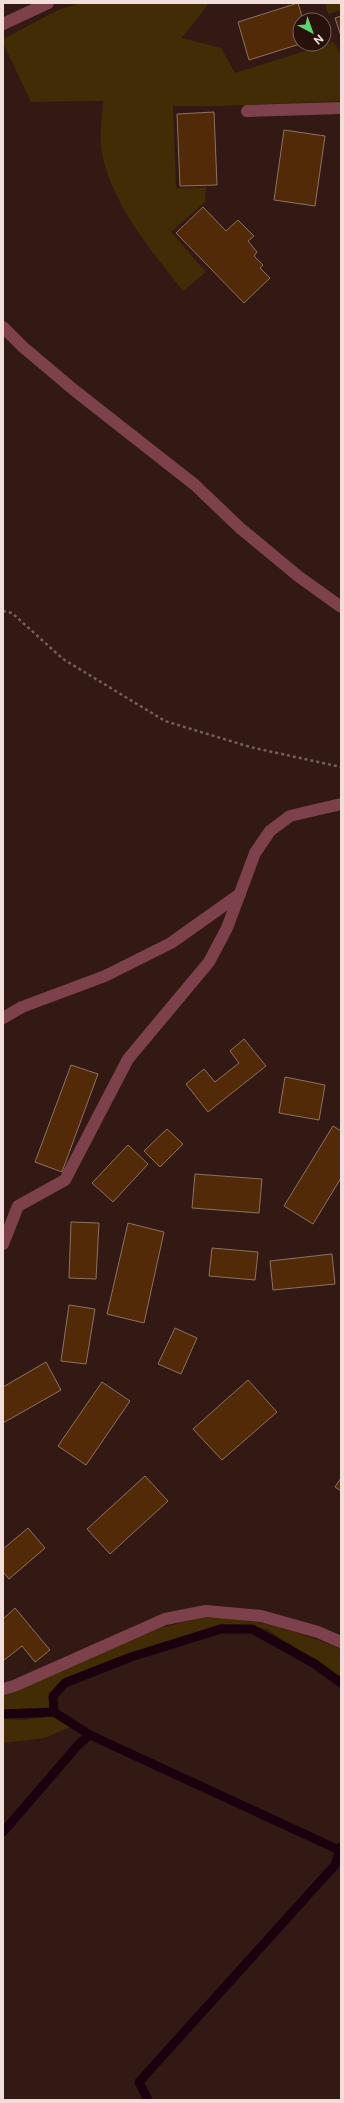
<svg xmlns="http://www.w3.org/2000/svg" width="344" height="2103" font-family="'Public Sans',sans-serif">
  <rect width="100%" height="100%" fill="#331913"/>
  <g fill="#412c05">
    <path d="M 80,3 L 209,3 L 182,38 L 221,48 L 235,73 L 334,42 L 341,55 L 341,101 L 220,106 L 173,106 L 176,188 L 206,187 L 205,202 L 171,232 L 206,272 L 183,291 C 151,250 113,206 102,154 C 99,138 102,118 103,101 L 31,102 L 3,43 L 3,39 L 58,10 Z"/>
    <polygon points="325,3 341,3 341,10 328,14"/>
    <path d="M 221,1617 C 262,1620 302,1633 341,1649 L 341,1680 L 317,1661 L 266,1629 L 249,1625 L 221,1624 L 130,1653 L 62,1679 L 50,1694 L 49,1709 L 3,1711 L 3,1694 L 163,1627 L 202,1618 Z"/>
    <polygon points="55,1716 70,1727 45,1738 3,1743 3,1719 22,1720"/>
  </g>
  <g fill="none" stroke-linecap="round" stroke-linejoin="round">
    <g stroke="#1b000e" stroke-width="9">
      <polyline points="54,1712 53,1696 65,1683 131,1657 221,1629 252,1629 315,1664 341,1683"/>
      <polyline points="3,1714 54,1712 90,1735 339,1850"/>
      <polyline points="3,1832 79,1744 90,1735"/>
      <polyline points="148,2100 139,2082 335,1865 341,1847"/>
    </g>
  </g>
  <g fill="#522a08" stroke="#8c7160">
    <polygon points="298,3 303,20 300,20 300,44 249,60 238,22"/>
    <polygon points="341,16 341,36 335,18"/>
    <polygon points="214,112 217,185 180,186 177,114"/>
    <polygon points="284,130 325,136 315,206 274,200"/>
    <polygon points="203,207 226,231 238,220 254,236 248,241 257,252 254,256 263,265 260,268 270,278 244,303 176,233"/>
    <polygon points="244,1039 266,1066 208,1112 186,1084 204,1069 215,1082 239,1063 230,1051"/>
    <polygon points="71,1065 98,1074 62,1172 35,1162"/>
    <polygon points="285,1077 325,1085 319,1120 279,1113"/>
    <polygon points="333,1126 341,1131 341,1178 313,1224 284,1206"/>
    <polygon points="167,1129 183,1144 160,1167 144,1151"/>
    <polygon points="128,1145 148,1164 113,1202 92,1183"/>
    <polygon points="195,1174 262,1179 259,1213 192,1208"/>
    <polygon points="71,1222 99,1223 96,1279 69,1278"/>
    <polygon points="128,1223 164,1232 144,1323 107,1314"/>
    <polygon points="212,1248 258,1252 255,1280 209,1276"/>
    <polygon points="332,1254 335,1284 273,1290 270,1261"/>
    <polygon points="69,1305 95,1309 86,1364 61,1361"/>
    <polygon points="175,1328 197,1338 181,1374 158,1364"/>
    <polygon points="46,1362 61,1390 3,1423 3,1387"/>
    <polygon points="248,1380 277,1412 222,1460 193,1429"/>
    <polygon points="102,1382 130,1401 86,1465 58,1446"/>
    <polygon points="145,1476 168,1501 110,1554 87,1529"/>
    <polygon points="341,1478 341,1491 335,1487"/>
    <polygon points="28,1528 45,1548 9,1579 3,1572 3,1549"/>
    <polygon points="15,1608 50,1650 35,1662 22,1646 3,1661 3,1619"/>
  </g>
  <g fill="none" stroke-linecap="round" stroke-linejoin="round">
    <polyline stroke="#765e59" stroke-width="2.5" stroke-dasharray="3 3" stroke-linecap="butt" points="3,611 12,613 63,659 165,721 250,747 341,767"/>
    <g stroke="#7d414b" stroke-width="12">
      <polyline points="3,24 48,3"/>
      <polyline points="247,111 341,108"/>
      <polyline points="3,327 23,347 74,390 195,485 240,528 298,576 341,607"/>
      <polyline points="3,1018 22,1007 105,976 171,943 240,894"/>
      <polyline points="3,1244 18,1206 65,1180 128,1059 209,962 227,928 255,853 270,831 290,816 341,804"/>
      <polyline points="3,1689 14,1686 165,1619 206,1611 261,1616 318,1632 341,1642"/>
    </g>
  </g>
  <rect width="344" height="2103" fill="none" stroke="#f1deda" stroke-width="8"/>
  <g transform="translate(312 32) rotate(139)"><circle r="19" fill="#28100b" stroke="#78625e"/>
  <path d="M0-3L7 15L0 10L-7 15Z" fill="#5ed56c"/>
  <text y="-6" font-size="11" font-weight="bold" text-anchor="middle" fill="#f1deda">N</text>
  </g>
</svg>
